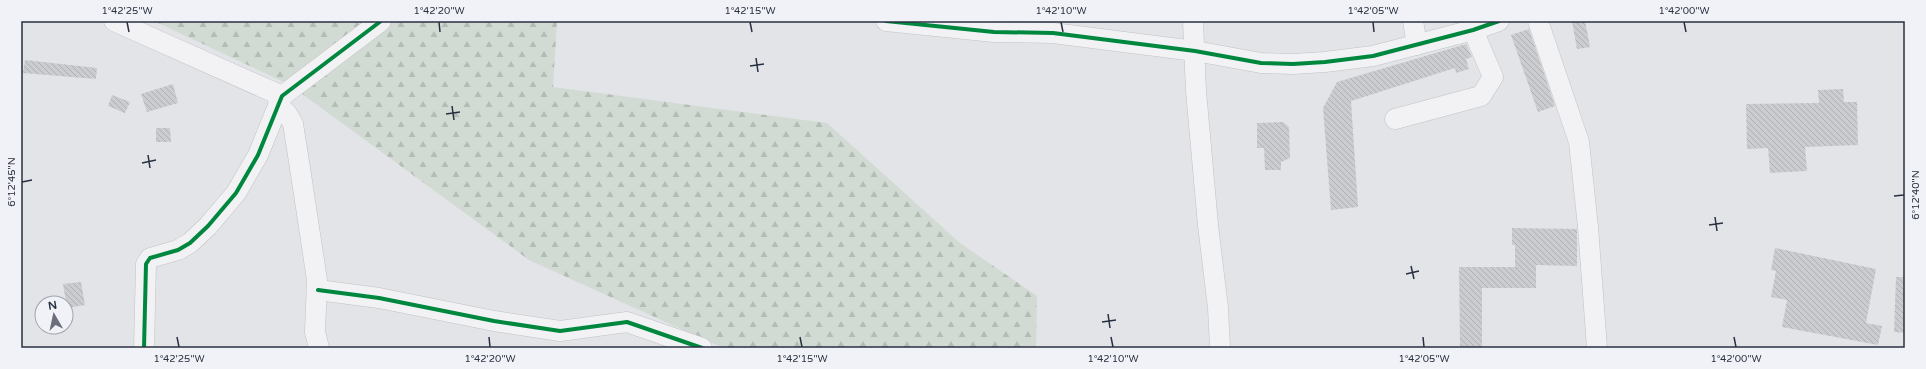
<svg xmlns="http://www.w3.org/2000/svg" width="1926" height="369" font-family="'Varela Round',sans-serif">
  <defs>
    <pattern id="forest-firs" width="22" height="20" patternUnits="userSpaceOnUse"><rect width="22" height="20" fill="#d2dbd3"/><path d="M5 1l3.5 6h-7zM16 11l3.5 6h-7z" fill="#b4bcb6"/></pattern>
    <pattern id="building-back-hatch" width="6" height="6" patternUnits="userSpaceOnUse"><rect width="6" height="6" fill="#cbcccf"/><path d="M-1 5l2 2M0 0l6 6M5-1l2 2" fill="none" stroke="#aeb0b3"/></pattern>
  </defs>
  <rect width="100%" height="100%" fill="#e2e4e7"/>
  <polygon fill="url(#forest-firs)" points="154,21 557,21 553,87 827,123 960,243 1037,296 1036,348 723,348 529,260 290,85"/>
  <g fill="url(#building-back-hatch)">
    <polygon points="1572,21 1585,21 1590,47 1577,49"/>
    <polygon points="1529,29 1555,106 1538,112 1511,35"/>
    <polygon points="1466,44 1472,57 1466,59 1469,69 1456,73 1455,68 1351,101 1358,207 1331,210 1323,108 1337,82"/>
    <polygon points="25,60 97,68 96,79 23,73"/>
    <polygon points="173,84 178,103 147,112 141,94"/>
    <polygon points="1843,89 1844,102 1857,102 1858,145 1805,147 1807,171 1770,173 1768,148 1747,149 1746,104 1819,103 1818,90"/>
    <polygon points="112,95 130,102 125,113 108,106"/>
    <polygon points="1283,122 1289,127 1290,158 1281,162 1281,170 1265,170 1264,148 1257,148 1257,123"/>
    <polygon points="156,128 170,128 171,142 156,142"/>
    <polygon points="1512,228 1577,229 1577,266 1536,265 1536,288 1482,288 1482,348 1460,348 1459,267 1515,267 1515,245 1512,245"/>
    <polygon points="1775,248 1876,269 1866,323 1882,326 1878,345 1782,327 1787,300 1771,297 1776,271 1771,270"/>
    <polygon points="1896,277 1905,277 1905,333 1894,332"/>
    <polygon points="81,282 85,305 67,308 63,284"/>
  </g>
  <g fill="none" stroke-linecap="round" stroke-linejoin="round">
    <defs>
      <g id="minor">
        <polyline points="114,21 282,96"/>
        <polyline points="886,21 994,32 1053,33 1195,51 1261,63 1293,64 1325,62 1373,56 1473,30 1499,21"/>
        <polyline points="1193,21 1196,91 1208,225 1218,308 1220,348"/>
        <polyline points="1413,21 1417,45"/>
        <polyline points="1538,21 1579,142 1588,227 1597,348"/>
        <polyline points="278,104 288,115 293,124 298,155 317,280 315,332 319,348"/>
        <polyline points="1395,119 1481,96 1493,77 1473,30"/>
        <polyline points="318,290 379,298 494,321 560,331 627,322 702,348"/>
        <polyline points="144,348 146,264 150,258 178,250 190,243 208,226 236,193 258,155 282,96 381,21"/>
      </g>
    </defs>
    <use href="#minor" stroke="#c0c2c5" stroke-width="21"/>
    <use href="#minor" stroke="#f2f2f4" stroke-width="20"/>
    <defs>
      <g id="cycleway">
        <polyline points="886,21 994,32 1053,33 1195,51 1261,63 1293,64 1325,62 1373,56 1473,30 1499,21"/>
        <polyline points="318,290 379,298 494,321 560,331 627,322 702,348"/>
        <polyline points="144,348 146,264 150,258 178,250 190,243 208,226 236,193 258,155 282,96 381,21"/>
      </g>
    </defs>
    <use href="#cycleway" stroke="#f0f2f7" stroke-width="6"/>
    <use href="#cycleway" stroke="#00873e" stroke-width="4"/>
  </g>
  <path fill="none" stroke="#293041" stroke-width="1.5" d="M 127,22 L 129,32M 439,22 L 440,32M 750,22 L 752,32M 1061,22 L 1063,32M 1373,22 L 1374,32M 1684,22 L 1686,32M 756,58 L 758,72M 750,66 L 764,64M 452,106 L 454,120M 446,114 L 460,112M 148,155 L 150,168M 142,163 L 156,160M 22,182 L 32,180M 1894,196 L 1904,195M 1715,217 L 1717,231M 1709,225 L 1723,223M 1411,266 L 1414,279M 1406,274 L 1419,271M 1108,314 L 1110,328M 1102,322 L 1116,320M 177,337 L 179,347M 489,337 L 490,347M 800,337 L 802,347M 1111,337 L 1113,347M 1423,337 L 1424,347M 1734,337 L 1736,347"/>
  <rect width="1926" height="369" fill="none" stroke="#f0f2f7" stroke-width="44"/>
  <g transform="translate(54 315) rotate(351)"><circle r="19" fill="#f0f2f7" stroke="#a0a4ae"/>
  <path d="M0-3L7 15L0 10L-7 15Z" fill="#6a6f7b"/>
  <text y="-6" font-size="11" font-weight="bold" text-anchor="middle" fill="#293041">N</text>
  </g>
  <rect x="22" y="22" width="1882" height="325" fill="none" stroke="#293041" stroke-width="1.5"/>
  <g font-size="10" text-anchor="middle" fill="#293041">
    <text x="127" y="14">1°42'25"W</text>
    <text x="439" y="14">1°42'20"W</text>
    <text x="750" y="14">1°42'15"W</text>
    <text x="1061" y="14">1°42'10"W</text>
    <text x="1373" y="14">1°42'05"W</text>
    <text x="1684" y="14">1°42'00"W</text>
    <text transform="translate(11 182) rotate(-90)" y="4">6°12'45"N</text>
    <text transform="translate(1915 195) rotate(-90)" y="4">6°12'40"N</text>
    <text x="179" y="362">1°42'25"W</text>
    <text x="490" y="362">1°42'20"W</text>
    <text x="802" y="362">1°42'15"W</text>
    <text x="1113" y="362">1°42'10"W</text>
    <text x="1424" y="362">1°42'05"W</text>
    <text x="1736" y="362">1°42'00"W</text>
  </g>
</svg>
